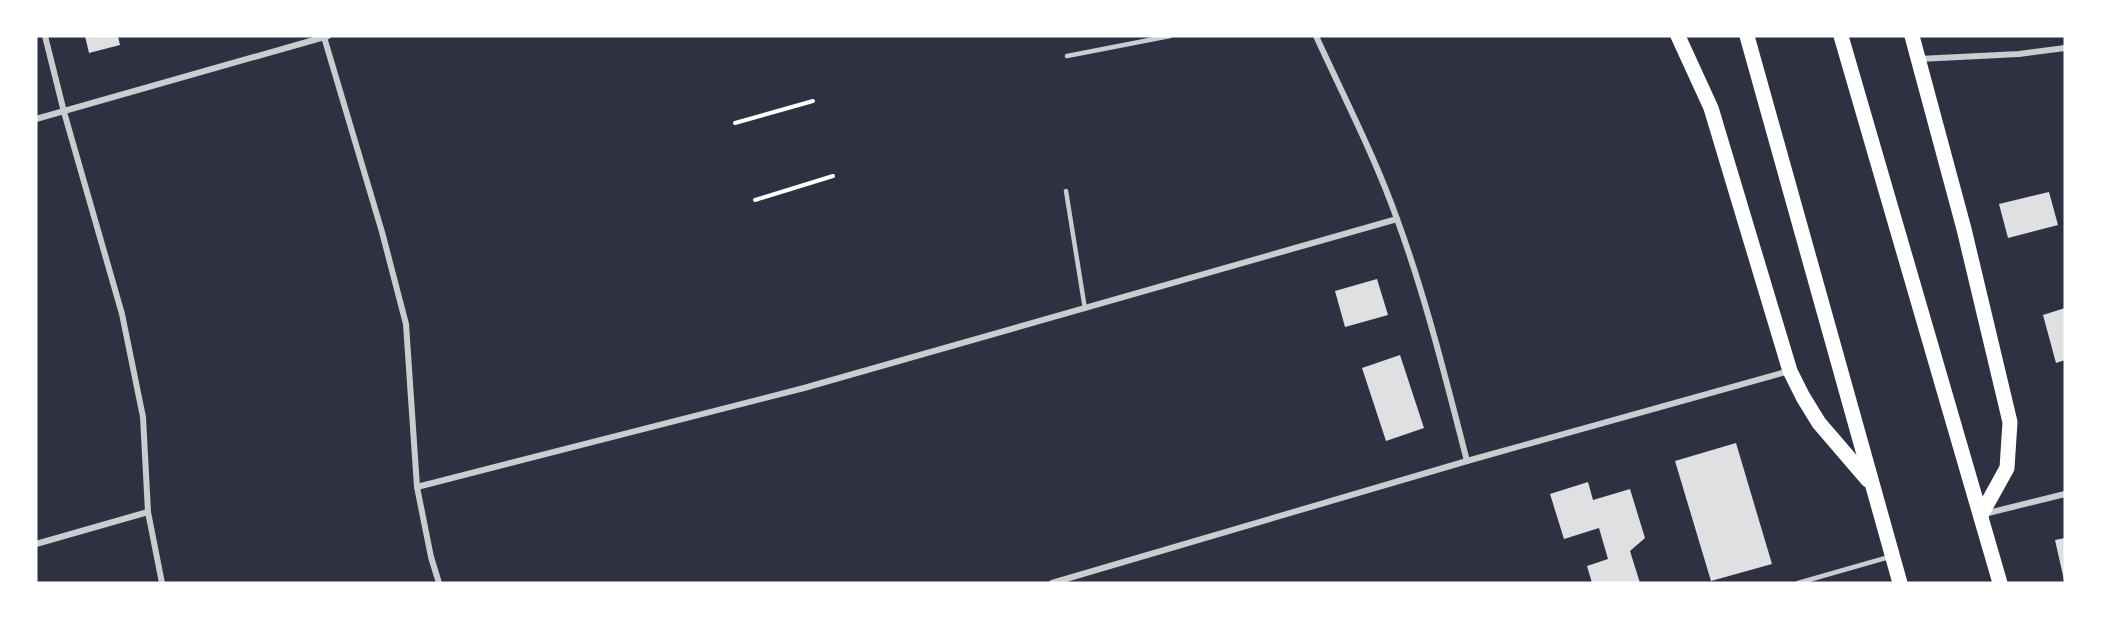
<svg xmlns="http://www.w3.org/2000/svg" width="2101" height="619" font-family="'Nunito Sans',sans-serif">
  <rect width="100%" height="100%" fill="#2d3142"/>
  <g fill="#e0e0e3">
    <polygon points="85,36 118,36 120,45 89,53"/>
    <polygon points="2049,192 2058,225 2008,238 1999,204"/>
    <polygon points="1377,279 1388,315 1345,327 1335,291"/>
    <polygon points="2065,308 2065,360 2056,363 2043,315"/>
    <polygon points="1400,355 1424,428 1386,441 1362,368"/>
    <polygon points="1736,443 1772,564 1711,581 1675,461"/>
    <polygon points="1588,482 1593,500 1630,489 1645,538 1630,551 1640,583 1592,583 1587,566 1608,559 1599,528 1564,539 1550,494"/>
    <polygon points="2065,538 2065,580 2064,580 2055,540"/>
  </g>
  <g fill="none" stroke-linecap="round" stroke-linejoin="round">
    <g stroke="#fff" stroke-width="4">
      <polyline points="735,123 813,101"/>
      <polyline points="755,200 833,176"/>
    </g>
    <g stroke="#caccd0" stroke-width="4.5">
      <polyline points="1067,56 1170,36"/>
      <polyline points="1066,191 1085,309"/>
      <polyline points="1798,583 1889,557"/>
    </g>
    <g stroke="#caccd0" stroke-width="6">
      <polyline points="45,36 64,112 122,314 143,417 148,512 162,583"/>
      <path d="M 1316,36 C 1344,97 1375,157 1397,219 C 1426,298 1446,380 1467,461"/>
      <polyline points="324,37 382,232 406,324 417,487 431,557 439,583"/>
      <polyline points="1919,59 2019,54 2065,48"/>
      <polyline points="36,119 328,36"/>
      <polyline points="417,487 804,388 1397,219"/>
      <polyline points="1984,514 2065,494"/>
      <polyline points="36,544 148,512"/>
      <polyline points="1052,583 1467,461 1789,371"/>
    </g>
    <g stroke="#fff" stroke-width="15">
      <polyline points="1678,36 1711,108 1790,371 1803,397 1819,423 1868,480"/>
      <polyline points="1747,36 1900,583"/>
      <polyline points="1841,36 2000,583"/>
      <polyline points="1912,36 1964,229 2010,422 2007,468 1981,515"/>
    </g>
  </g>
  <rect width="2101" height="619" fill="none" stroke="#ffffff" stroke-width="75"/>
</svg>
